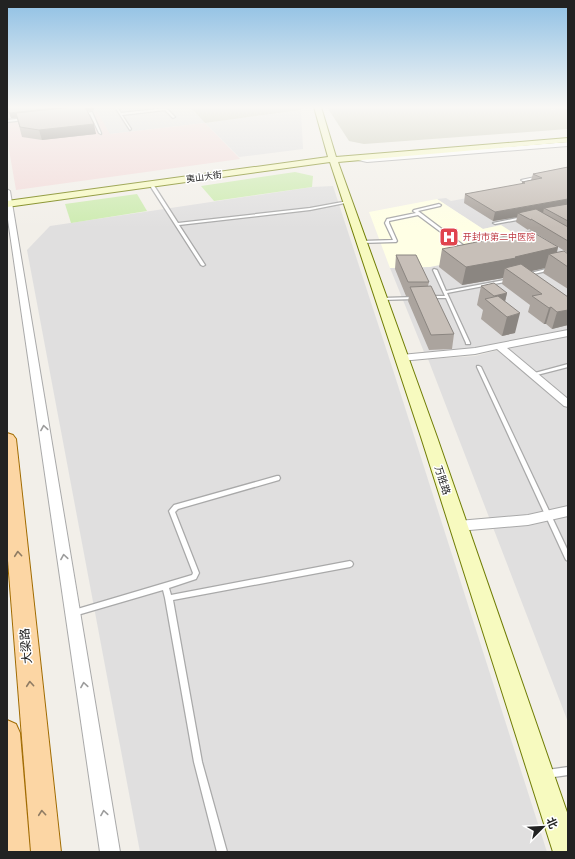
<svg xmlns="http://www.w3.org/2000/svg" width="575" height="859" font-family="'Roboto Condensed','Noto Sans SC',sans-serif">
  <rect width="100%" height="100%" fill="#f2efe9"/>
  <g fill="#e0dfdf">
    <polygon points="7,107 190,107 205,123 301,110 303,149 239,157 205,123 110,134 7,120"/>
    <polygon points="568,170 568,722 428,359 475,356 498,350 493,345 469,349 424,352 390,268 430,267 501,225 483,229 437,199 446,198 451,201 532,186 520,179"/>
    <polygon points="333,186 393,370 547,852 140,852 27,250 50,226 312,187"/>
  </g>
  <polygon fill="#f2dad9" points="96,110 110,134 205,123 240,159 16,190 7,138 7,120"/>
  <polygon fill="#ffffe5" points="437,199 483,229 501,225 534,246 430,267 390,268 369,212"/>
  <g fill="#c7c7b4">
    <polygon points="190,107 301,107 301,110 205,123"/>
    <polygon points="327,107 547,107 552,110 568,109 568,129 364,144 349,141"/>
  </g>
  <g fill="#cdebb0">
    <polygon points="295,172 313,176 312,187 214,201 201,186"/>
    <polygon points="137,194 147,211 71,223 65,204"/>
  </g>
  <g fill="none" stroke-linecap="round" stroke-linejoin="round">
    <defs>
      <g id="lane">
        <polygon points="115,107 117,107 121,113 166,108 175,117 173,118 165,110 122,115 131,129 130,130"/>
        <polygon points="92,112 101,133 101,134 99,133 90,114 81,115 80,114"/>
        <polygon points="26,118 25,120 7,122 7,120"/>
        <polygon points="151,183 153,184 178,223 310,208 348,201 350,202 310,210 179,225 205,265 203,266 201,265 149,184"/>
        <polygon points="439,204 441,205 440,206 418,211 467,248 467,250 465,250 418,215 389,221 389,223 397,241 396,242 361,243 359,242 361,241 393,240 385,223 387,219 416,213 413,211 414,210"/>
        <polygon points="522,217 523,217 523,219 495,224 493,223"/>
        <polygon points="550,268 552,269 551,270 525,276 523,275"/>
        <polygon points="434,269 437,270 446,291 510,279 512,280 510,281 447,293 470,343 470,344 466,344 466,343 446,298 430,298 428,297 430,296 445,296 433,270"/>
        <polygon points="415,297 417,298 416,299 381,300 379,299 381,298"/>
        <polygon points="568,364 568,367 533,376 531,375 531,374"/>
        <polygon points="477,366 479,366 481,367 568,551 568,561 566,560 565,558 477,367"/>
        <polygon points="277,476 279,476 280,478 279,480 178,509 175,512 199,573 196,579 169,588 171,595 350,561 352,562 353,564 352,566 350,567 173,600 202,762 227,852 217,852 194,762 165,598 163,590 74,616 71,615 70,613 71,611 74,610 192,575 193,573 169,511 174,505"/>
        <polygon points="568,767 568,775 547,778 544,777 543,774 544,771 547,770"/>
      </g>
      <g id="street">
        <polygon points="549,107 568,107 568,109 551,108"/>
        <polygon points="568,142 568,146 367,162 349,158 352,156 367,158"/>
        <polygon points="568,170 568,174 524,182 521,180"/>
        <polygon points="7,189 10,191 120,852 100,852 7,213"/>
        <polygon points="568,330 568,336 507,348 568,399 568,407 564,406 497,349 475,354 401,361 396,358 401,355 475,348"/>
        <polygon points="568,506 568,516 528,525 458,531 453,529 452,526 453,523 458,521 528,515"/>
      </g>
      <polygon id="secondary" points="314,107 321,107 336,157 568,138 568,142 338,162 437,437 568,815 568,852 553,852 421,437 330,162 7,207 7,201 328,157"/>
      <g id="primary">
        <polygon points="7,433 13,435 16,439 61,852 31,852 7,548"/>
        <polygon points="7,720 16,724 20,733 30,852 7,852"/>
      </g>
    </defs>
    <use href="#lane" stroke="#a9a9a9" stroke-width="2.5"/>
    <use href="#street" stroke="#a9a9a9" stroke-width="2"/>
    <use href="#secondary" stroke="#707d05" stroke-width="2"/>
    <use href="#primary" stroke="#a06b00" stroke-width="2"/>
    <use href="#lane" fill="#fff" fill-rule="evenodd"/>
    <use href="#street" fill="#fff" fill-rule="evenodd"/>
    <use href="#secondary" fill="#f7fabf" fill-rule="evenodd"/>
    <use href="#primary" fill="#fcd6a4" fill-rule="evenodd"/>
  </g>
  <g fill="#aba49e">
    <polygon points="8,107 94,110 87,111 96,134 42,140 22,137 17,118 11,118"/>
    <polygon points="568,167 568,253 529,229 528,230 516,222 517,217 493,221 464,203 465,194 522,184 522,182 531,180 533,174"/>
    <polygon points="558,247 557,253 568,254 568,289 543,273 545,268 530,271 568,297 568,325 552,329 546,324 544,324 528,312 530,305 502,284 503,278 462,285 439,267 442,249"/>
    <polygon points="396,255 429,282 428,286 454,334 452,349 429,350 408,301 409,296 406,296 395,269"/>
    <polygon points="481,286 507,293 505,302 515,333 502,336 481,319 483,310 477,305"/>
  </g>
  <g fill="#8b8681">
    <polygon points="66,107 94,107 94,110 11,118 9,113"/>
    <polygon points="94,124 96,134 42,140 39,130"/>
    <polygon points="568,199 568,208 544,208 543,213 523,216 518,213 517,217 493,221 495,212"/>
    <polygon points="558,247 555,258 549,254 545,268 515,275 505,268 503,278 462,285 466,267"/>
    <polygon points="507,293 502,313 492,305 494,296"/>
    <polygon points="551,307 546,324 544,324 549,308"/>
    <polygon points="568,310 568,325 552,329 557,312"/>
    <polygon points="520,313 515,333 502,336 507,317"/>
  </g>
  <g fill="#c7bfb8" stroke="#8b8681">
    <polygon points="8,107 66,107 9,113"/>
    <polygon points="73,107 85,107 94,124 39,130 20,127 16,113"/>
    <polygon points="568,167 568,199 495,212 465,194 525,183 522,182 542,178 533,174"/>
    <polygon points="568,204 568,221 544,208"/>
    <polygon points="536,209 568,227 568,241 531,219 531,220 518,213"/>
    <polygon points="531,231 558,247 515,257 516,258 466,267 442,249"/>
    <polygon points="564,251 568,254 568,267 549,254"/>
    <polygon points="396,255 416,255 429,282 408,282"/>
    <polygon points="521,264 568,297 568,310 557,312 551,307 549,308 532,296 542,294 505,268"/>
    <polygon points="494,283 507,293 494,296 481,286"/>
    <polygon points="431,286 454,334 431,335 410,287"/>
    <polygon points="498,296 520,313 507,317 485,299"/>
  </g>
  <defs><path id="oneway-chevron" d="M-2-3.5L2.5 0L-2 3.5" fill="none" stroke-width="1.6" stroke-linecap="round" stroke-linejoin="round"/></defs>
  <g stroke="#9c9c9c">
    <use href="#oneway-chevron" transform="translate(44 428) rotate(-99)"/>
    <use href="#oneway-chevron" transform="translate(64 557) rotate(-99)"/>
    <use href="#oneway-chevron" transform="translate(84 685) rotate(-99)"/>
    <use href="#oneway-chevron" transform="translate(104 813) rotate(-99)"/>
  </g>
  <g stroke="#8f7c63">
    <use href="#oneway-chevron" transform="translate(18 554) rotate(-95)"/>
    <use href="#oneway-chevron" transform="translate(30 684) rotate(-95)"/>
    <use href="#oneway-chevron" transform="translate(42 813) rotate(-95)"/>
  </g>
  <linearGradient id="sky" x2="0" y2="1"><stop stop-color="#8fc0e4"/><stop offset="0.47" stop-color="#f9f8f5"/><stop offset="1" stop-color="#f9f8f5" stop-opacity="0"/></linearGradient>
  <rect width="575" height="228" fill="url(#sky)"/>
  <defs>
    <symbol id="hospital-square" viewBox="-11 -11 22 22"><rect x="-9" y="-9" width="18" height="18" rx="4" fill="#e0444e" stroke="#fff"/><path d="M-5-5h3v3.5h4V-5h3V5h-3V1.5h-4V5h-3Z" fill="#fff"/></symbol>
  </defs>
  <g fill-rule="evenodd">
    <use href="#hospital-square" x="438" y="226" width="22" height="22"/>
  </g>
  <g text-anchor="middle" stroke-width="3" stroke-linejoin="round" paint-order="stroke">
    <g font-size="9" fill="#222" stroke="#fff">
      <text transform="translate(204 177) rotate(-8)" y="3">夷山大街</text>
    </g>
    <g font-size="9" fill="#be3a42" stroke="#fff" text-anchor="start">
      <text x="463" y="240">开封市第二中医院</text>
    </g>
    <g font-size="10" fill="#222" stroke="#fff">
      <text transform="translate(443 480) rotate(72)" y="4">万胜路</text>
    </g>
    <g font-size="12" fill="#222" stroke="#fff">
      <text transform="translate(26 646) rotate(-95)" y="4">大梁路</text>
    </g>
  </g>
  <rect width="575" height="859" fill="none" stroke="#222222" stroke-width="16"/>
  <g transform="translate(543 827) rotate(66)" stroke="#ffffff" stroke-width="3" paint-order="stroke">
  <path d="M0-3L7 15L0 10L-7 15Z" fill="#222222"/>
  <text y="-6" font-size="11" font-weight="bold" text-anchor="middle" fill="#222222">北</text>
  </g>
</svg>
